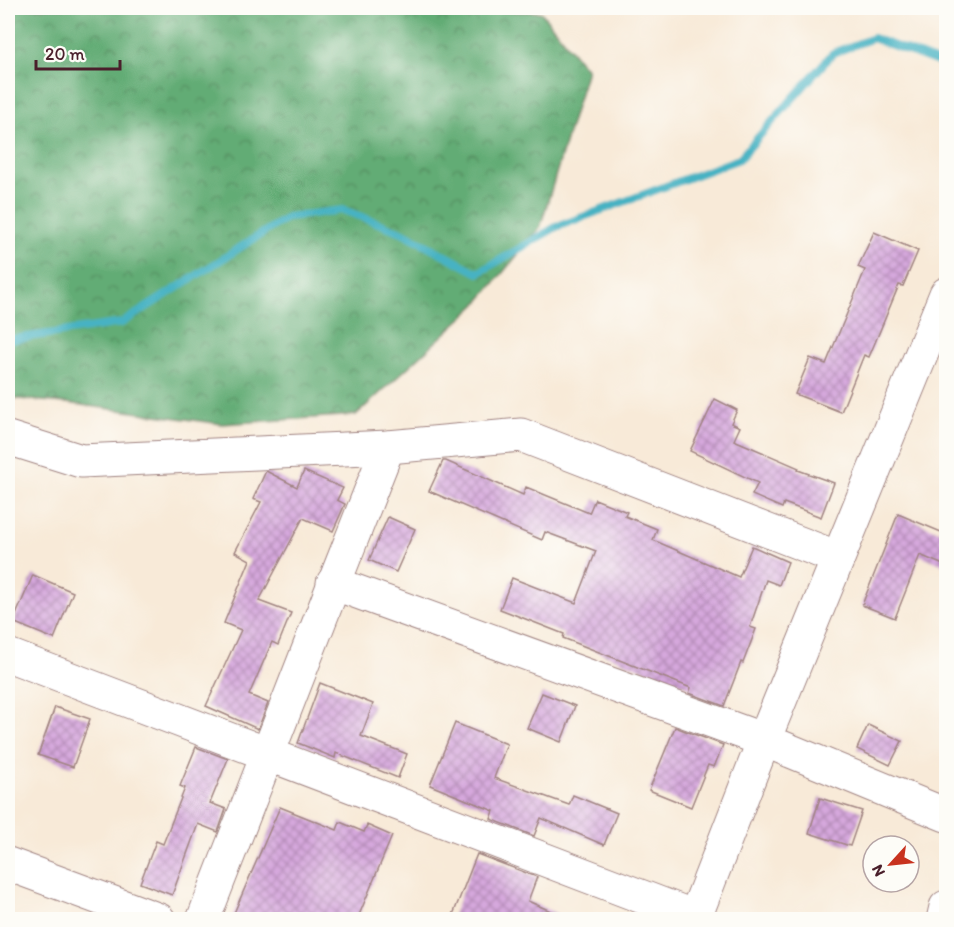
<svg xmlns="http://www.w3.org/2000/svg" width="954" height="927" font-family="Itim,sans-serif">
  <defs>
    <pattern id="forest-crowns" width="20" height="18" patternUnits="userSpaceOnUse" patternTransform="scale(1.5)"><rect width="20" height="18" fill="#62ac74"/><path d="M2 6a3 3 0 1 1 6 0M12 15a3 3 0 1 1 6 0" fill="none" stroke="#538b5f"/></pattern>
    <pattern id="building-cross-hatch" width="8" height="8" patternUnits="userSpaceOnUse" patternTransform="scale(1.5)"><rect width="8" height="8" fill="#d6a8dd"/><path d="M0 0l8 8M0 8l8-8" fill="none" stroke="#b088b3"/></pattern>
  </defs>
  <rect width="100%" height="100%" fill="#fdfcf7"/>
  <filter id="ink" filterUnits="userSpaceOnUse"><feTurbulence type="fractalNoise" baseFrequency=".0167" numOctaves="2"/><feDisplacementMap in="SourceGraphic" scale="12" xChannelSelector="R" yChannelSelector="G"/><feConvolveMatrix kernelMatrix="1 2 1 2 8 2 1 2 1" color-interpolation-filters="sRGB"/></filter>
  <filter id="wash" filterUnits="userSpaceOnUse"><feTurbulence type="fractalNoise" baseFrequency=".008" numOctaves="4" result="noise"/><feDisplacementMap in="SourceGraphic" scale="24" xChannelSelector="R" yChannelSelector="G"/><feGaussianBlur stdDeviation="1.35" result="paint"/><feColorMatrix in="noise" values="0 0 0 0 0 0 0 0 0 0 0 0 0 0 0 0 0 1.4 0 .05"/><feComposite in="paint" operator="in"/></filter>
  <g filter="url(#wash)">
    <rect width="100%" height="100%" fill="#f8ead8"/>
    <polygon fill="url(#forest-crowns)" stroke="#566650" stroke-width="1.5" points="8,8 389,8 394,10 541,12 587,70 540,228 476,305 356,415 222,424 66,403 8,398"/>
    <g fill="none" stroke-linecap="round" stroke-linejoin="round">
      <polyline stroke="#46b2c3" stroke-width="8" points="8,340 122,323 288,217 343,210 402,232 478,273 556,227 739,159 833,53 873,38 946,65"/>
    </g>
    <g id="blocks">
      <g fill="url(#building-cross-hatch)">
        <polygon points="874,232 918,251 903,286 899,285 869,357 864,355 841,412 795,394 810,358 826,364 865,270 858,267"/>
        <polygon points="715,399 737,410 731,423 740,427 734,440 799,468 798,470 834,483 821,517 784,503 782,508 752,495 758,483 690,451"/>
        <polygon points="443,461 446,461 523,495 526,487 589,513 595,499 627,512 625,516 657,529 653,540 739,577 752,546 788,562 779,585 766,580 750,627 756,629 743,663 741,662 724,706 689,693 691,688 563,638 564,634 500,609 512,578 576,603 596,551 545,532 542,540 429,491"/>
        <polygon points="266,471 297,487 304,471 343,488 337,500 345,504 333,531 303,518 259,601 291,613 278,645 272,642 249,695 268,703 258,729 206,706 241,630 224,623 250,560 235,552 261,502 253,499"/>
        <polygon points="898,514 946,534 946,566 920,555 895,618 862,605"/>
        <polygon points="388,517 415,529 396,572 369,560"/>
        <polygon points="33,575 73,592 54,639 13,622"/>
        <polygon points="320,683 373,704 361,736 407,754 398,778 336,753 335,758 298,743"/>
        <polygon points="542,693 575,706 561,742 527,728"/>
        <polygon points="55,707 90,719 73,767 38,755"/>
        <polygon points="455,723 507,744 494,778 569,805 573,795 617,813 604,845 541,818 534,836 491,819 494,811 430,785"/>
        <polygon points="868,725 902,741 890,765 857,749"/>
        <polygon points="675,727 723,745 714,767 708,765 691,807 649,790"/>
        <polygon points="196,747 228,759 210,803 226,809 218,832 198,824 172,895 140,883 156,841 163,844 185,788 180,786"/>
        <polygon points="820,798 862,811 850,846 809,833"/>
        <polygon points="280,807 337,830 340,822 364,832 367,825 392,836 357,920 231,920"/>
        <polygon points="477,854 537,877 528,901 571,920 451,920"/>
      </g>
    </g>
  </g>
  <g filter="url(#ink)">
    <use href="#blocks" fill-opacity="0" stroke="#a18482" stroke-width="1.5"/>
    <g fill="none" stroke-linecap="round" stroke-linejoin="round">
      <defs>
        <g id="minor">
          <polyline points="8,438 81,461 388,447 521,435 838,558"/>
          <polyline points="333,583 764,740 946,815"/>
          <polyline points="8,655 695,917"/>
          <polyline points="8,864 159,920"/>
          <path d="M 203,920 C 266,762 325,604 388,447"/>
          <polyline points="694,920 764,740 946,294"/>
          <polyline points="943,920 946,907"/>
        </g>
      </defs>
      <use href="#minor" stroke="#a18482" stroke-width="35"/>
      <use href="#minor" stroke="#fff" stroke-width="33"/>
    </g>
  </g>
  <rect width="954" height="927" fill="none" stroke="#fdfcf7" stroke-width="30"/>
  <g transform="translate(891 864) rotate(243)"><circle r="28" fill="#fdfcf7" stroke="#b5a4a5" stroke-width="1.5"/>
  <path d="M0-4.5L10 22L0 15L-10 22Z" fill="#c8321e"/>
  <text y="-9" font-size="16" font-weight="bold" text-anchor="middle" fill="#4a1f2b">N</text>
  </g>
  <path d="M36 60v9h84v-9" fill="none" stroke="#4a1f2b" stroke-width="3"/>
  <text x="45" y="60" font-size="18" fill="#4a1f2b" stroke="#fdfcf7" stroke-width="4.5" paint-order="stroke">20 m</text>
</svg>
